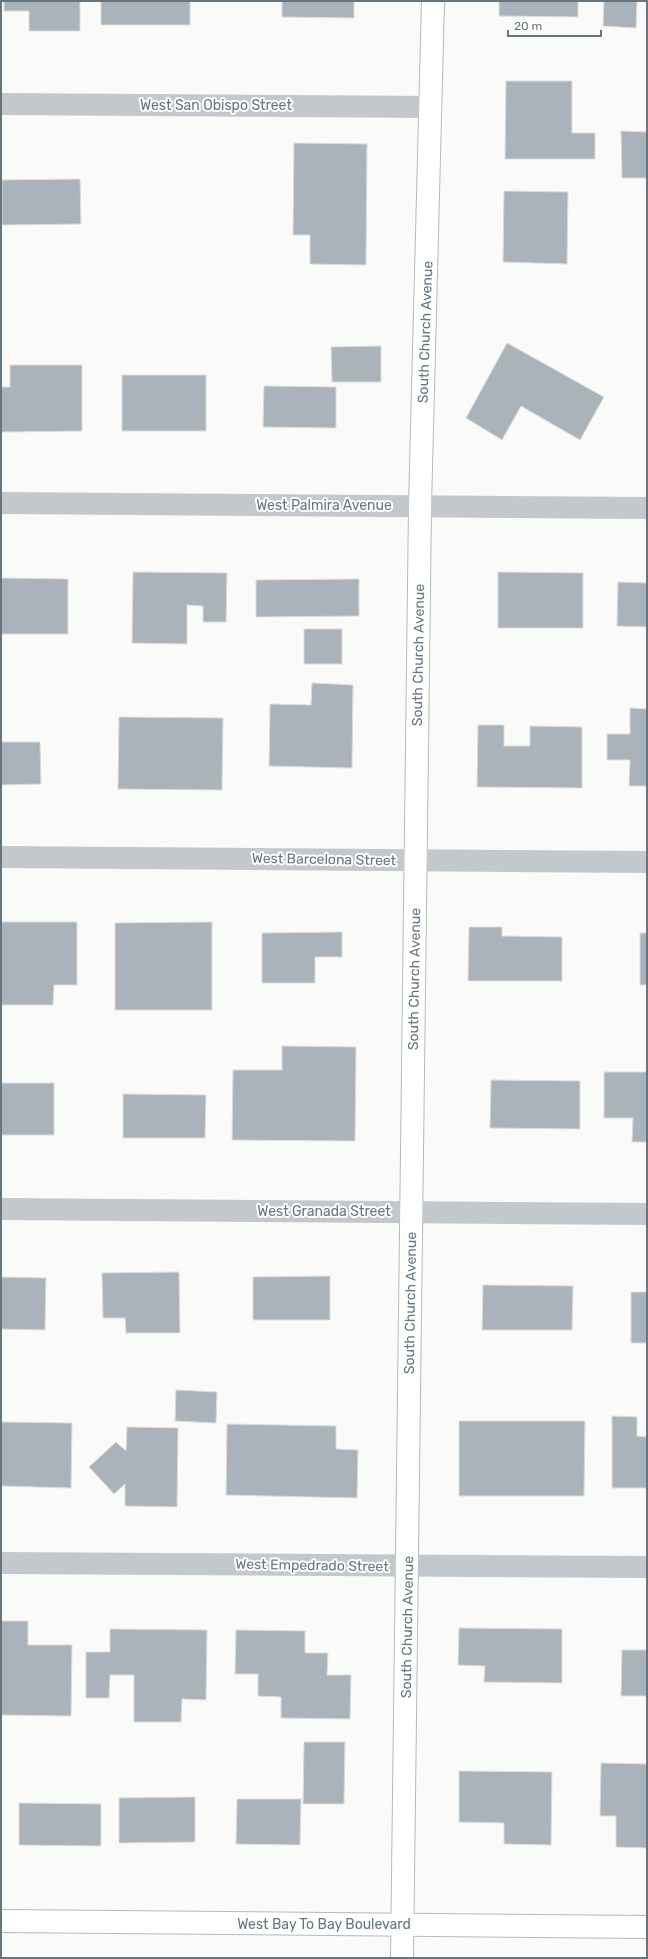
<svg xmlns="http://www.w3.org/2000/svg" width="648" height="1959" font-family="Rubik,sans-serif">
  <rect width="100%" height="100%" fill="#fafaf8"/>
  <g fill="#aab3b9" stroke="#dcdcda">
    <polygon points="4,1 80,1 80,31 29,31 29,11 4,11"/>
    <rect x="101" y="1" width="89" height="24"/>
    <polygon points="282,1 354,1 354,18 282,17"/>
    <polygon points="499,1 578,1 578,17 499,16"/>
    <polygon points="604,1 637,1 636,28 603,26"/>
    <polygon points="506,81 572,81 572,133 595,133 595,159 505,159"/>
    <polygon points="621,131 647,132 647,178 622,178"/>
    <polygon points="294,143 367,144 366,265 310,264 310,235 293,235"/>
    <polygon points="80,179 81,224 2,225 2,180"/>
    <polygon points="504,191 568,192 567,264 503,262"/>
    <polygon points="507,343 604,397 580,440 521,406 502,440 466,418"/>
    <polygon points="381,346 381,382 332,382 331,347"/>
    <polygon points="10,365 82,365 82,431 1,432 1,387 10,387"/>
    <rect x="122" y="375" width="84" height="56"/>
    <polygon points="264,386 336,387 336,428 263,427"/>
    <polygon points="133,572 227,573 226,622 203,622 203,606 187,605 187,644 132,643"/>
    <polygon points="498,572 583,573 583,628 498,628"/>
    <polygon points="1,578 68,579 68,634 1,634"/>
    <polygon points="359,579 359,616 256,617 256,580"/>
    <polygon points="618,582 647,583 647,627 617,626"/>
    <rect x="304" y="629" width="38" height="35"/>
    <polygon points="312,683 353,685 352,768 269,766 270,704 311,705"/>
    <polygon points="630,708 647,709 647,786 629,786 630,760 607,760 607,734 630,734"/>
    <polygon points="119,717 223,718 222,790 118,789"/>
    <polygon points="478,725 504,725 504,746 530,746 530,726 582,727 582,788 477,787"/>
    <polygon points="1,742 40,742 41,784 1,785"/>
    <polygon points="1,922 77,922 77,985 54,985 53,1005 1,1005"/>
    <polygon points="212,922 212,1010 115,1010 115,923"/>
    <polygon points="469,927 502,927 502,936 562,937 562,981 468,981"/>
    <polygon points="342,932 342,957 315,957 315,983 262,983 262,933"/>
    <rect x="640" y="933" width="7" height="52"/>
    <polygon points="282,1046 356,1047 355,1141 232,1140 233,1070 282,1070"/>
    <polygon points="604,1072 647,1072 647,1142 632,1142 633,1118 604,1118"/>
    <polygon points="491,1080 580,1081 580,1129 490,1128"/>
    <rect x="1" y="1083" width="53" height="52"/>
    <polygon points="123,1094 206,1095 205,1138 123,1138"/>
    <polygon points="179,1272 180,1333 126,1333 125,1318 103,1318 102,1273"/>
    <polygon points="330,1276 330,1320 253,1320 253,1277"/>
    <polygon points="1,1277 46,1278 45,1330 1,1329"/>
    <polygon points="483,1285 573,1286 572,1330 482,1330"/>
    <rect x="631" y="1292" width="16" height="51"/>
    <polygon points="176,1390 217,1392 216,1423 175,1421"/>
    <polygon points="612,1416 637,1417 637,1436 647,1437 647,1488 612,1488"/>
    <polygon points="459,1421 585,1421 584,1496 459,1496"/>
    <polygon points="1,1422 72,1423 71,1488 1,1486"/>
    <polygon points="227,1424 336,1426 336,1449 358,1450 357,1498 226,1495"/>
    <polygon points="127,1427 178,1428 177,1507 125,1506 125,1484 114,1494 89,1467 116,1442 126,1451"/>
    <polygon points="1,1621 28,1621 28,1645 72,1645 71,1716 1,1715"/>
    <polygon points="459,1628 562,1629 562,1683 484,1682 485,1666 458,1665"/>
    <polygon points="110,1629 207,1630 206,1700 182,1699 181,1722 134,1722 134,1675 110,1675 109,1698 86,1698 86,1652 110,1652"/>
    <polygon points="236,1630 305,1631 305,1653 328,1653 327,1675 351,1675 350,1719 281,1718 281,1697 258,1696 258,1674 235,1674"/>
    <polygon points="622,1650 647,1650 647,1696 621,1696"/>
    <polygon points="304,1742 345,1742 344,1804 303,1804"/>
    <polygon points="601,1763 647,1764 647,1848 616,1847 616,1816 600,1816"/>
    <polygon points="459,1771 552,1772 551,1845 504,1844 504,1823 459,1822"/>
    <polygon points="195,1797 195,1842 119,1843 119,1798"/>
    <polygon points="237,1799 301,1799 300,1845 236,1844"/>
    <polygon points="19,1803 101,1804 101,1846 19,1845"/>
  </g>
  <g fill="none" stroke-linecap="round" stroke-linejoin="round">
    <defs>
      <g id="secondary">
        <polyline points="1,1921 647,1927"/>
        <polyline points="402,1958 420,506 433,1"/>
      </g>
    </defs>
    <use href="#secondary" stroke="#b3babf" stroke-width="24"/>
    <g stroke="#c3c8cc" stroke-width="22">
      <polyline points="1,104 431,107"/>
      <polyline points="1,503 647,508"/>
      <polyline points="1,857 647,862"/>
      <polyline points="1,1209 647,1214"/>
      <polyline points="1,1563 647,1567"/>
    </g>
    <use href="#secondary" stroke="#fff" stroke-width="22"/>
  </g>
  <g text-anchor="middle" stroke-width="4" stroke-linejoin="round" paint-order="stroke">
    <g font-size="14" fill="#657683" stroke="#fff">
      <text x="216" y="110">West San Obispo Street</text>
      <text transform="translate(425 332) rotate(-88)" y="5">South Church Avenue</text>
      <text x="324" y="510">West Palmira Avenue</text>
      <text transform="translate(418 655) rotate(-89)" y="5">South Church Avenue</text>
      <text transform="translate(324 859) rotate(1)" y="5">West Barcelona Street</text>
      <text transform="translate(414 979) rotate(-89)" y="5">South Church Avenue</text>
      <text x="324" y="1216">West Granada Street</text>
      <text transform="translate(410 1303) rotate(-89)" y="5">South Church Avenue</text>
      <text transform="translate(312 1565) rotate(1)" y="5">West Empedrado Street</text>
      <text transform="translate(407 1627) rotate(-89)" y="5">South Church Avenue</text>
      <text x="324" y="1929">West Bay To Bay Boulevard</text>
    </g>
  </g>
  <rect width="648" height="1959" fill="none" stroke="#657683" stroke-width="4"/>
  <path d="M508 30v6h93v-6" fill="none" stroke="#657683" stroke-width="2"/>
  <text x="514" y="30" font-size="12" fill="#657683" stroke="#ffffff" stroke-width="3" paint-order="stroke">20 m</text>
</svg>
